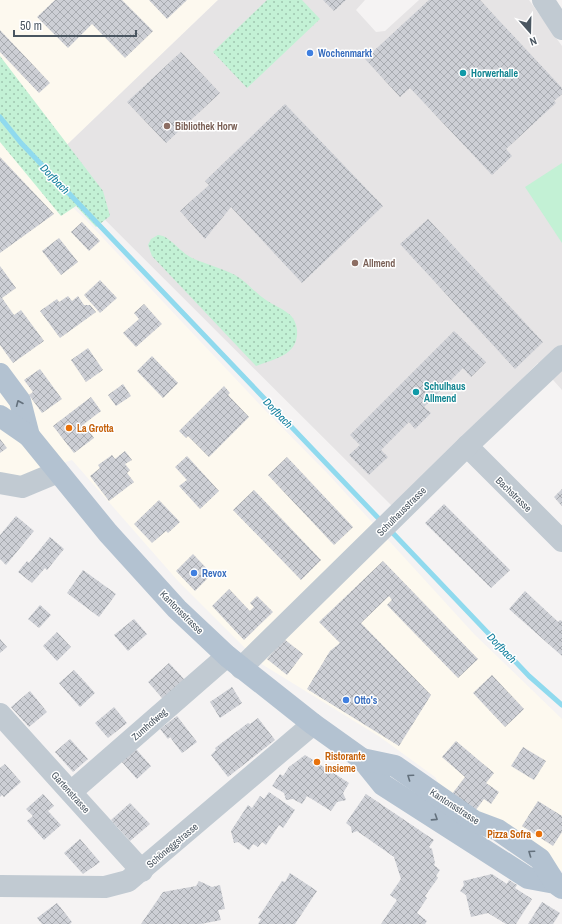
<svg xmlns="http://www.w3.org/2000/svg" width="562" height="924" font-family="'Archivo Narrow',sans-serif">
  <defs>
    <pattern id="green-dots" width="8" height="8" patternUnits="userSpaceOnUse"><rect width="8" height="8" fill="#c3f1d5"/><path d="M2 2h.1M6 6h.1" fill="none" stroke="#a0c6b0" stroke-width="1.8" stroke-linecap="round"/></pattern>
    <pattern id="building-cross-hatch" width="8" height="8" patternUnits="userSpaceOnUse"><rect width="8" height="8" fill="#cdcfd5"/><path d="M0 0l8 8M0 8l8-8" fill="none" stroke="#a8abb0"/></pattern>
  </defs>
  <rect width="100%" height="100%" fill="#f5f3f3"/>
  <polygon fill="#fdf9ef" points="0,0 218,0 48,163 32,169 85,219 264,409 329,475 474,634 562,719 562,871 445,795 435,777 380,737 260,663 178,581 72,460 25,475 0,480"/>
  <polygon fill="#e6e4e5" points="218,0 365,0 356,10 376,32 385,31 419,0 529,0 562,46 562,390 538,363 392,506 48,163"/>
  <g fill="url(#green-dots)">
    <polygon points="267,0 302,0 320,19 247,88 213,52"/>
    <polygon points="0,56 103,191 110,216 96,227 76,206 61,216 0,142"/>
    <path d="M 158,235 C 169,235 181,253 192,258 C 206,264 221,268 235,275 C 246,281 255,293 266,300 C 273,305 282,308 289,314 C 294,318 296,323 297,330 C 299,355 275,359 256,366 L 152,256 L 148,245 L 151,239 Z"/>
  </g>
  <polygon fill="#c3f1d5" points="562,163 562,243 525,187"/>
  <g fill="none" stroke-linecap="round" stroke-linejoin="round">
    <g stroke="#90daee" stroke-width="5">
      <polyline points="0,117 21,143 382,522"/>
      <polyline points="389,529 529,676 562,705"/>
    </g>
  </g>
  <g fill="url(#building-cross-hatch)">
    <polygon points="55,0 122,0 153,31 125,58 92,24 68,48 37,17"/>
    <polygon points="149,0 187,0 167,19"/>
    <polygon points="323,0 346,0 334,11"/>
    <polygon points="429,0 480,0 562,88 562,94 554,101 556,103 506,149 512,156 492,175 410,88 400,97 365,59"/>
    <polygon points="0,30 50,83 39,93 0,52"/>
    <polygon points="181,52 220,93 166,143 127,102"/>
    <polygon points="285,104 383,206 302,283 231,207 205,239 180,211 209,185 205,181"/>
    <polygon points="0,157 54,214 0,253"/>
    <polygon points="428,219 543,342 515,369 400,244"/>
    <polygon points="82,222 100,241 89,251 71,232"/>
    <polygon points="59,238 78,262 61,275 42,251"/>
    <polygon points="0,266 16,288 2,298 14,315 21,310 44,341 13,363 0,345"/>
    <polygon points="100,280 117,298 100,313 84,295"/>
    <polygon points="68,296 72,301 78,296 84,305 90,305 96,312 60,338 40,311 57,299 59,302"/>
    <polygon points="144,304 162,324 136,347 123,333 139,319 134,313"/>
    <polygon points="454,331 486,362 471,377 463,368 424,407 431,413 415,429 409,422 381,450 388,457 369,475 349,455 360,445 350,435"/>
    <polygon points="88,348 103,370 86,382 71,360"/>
    <polygon points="152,356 178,383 163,398 137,371"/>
    <polygon points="40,369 62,399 42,413 29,395 33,392 24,380"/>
    <polygon points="123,384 131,396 116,406 108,395"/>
    <polygon points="224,386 230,393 228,395 249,417 209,457 188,436 186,438 179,431"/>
    <polygon points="91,397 101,411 84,424 94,438 74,453 53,426"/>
    <polygon points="0,439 7,448 0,453"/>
    <polygon points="125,451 132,460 125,464 130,470 127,473 134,482 109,501 90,476 100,468 98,465 112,455 115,459"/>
    <polygon points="187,456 219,491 200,509 179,486 187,480 175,467"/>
    <polygon points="287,457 353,527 334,545 268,475"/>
    <polygon points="562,489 562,506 554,497"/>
    <polygon points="254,490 321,560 301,580 233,510"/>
    <polygon points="159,500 180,522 168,533 166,531 152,543 134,524"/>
    <polygon points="444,504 510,570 491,588 425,523"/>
    <polygon points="16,516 34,531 6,565 0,559 0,535"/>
    <polygon points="50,537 64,549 47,570 45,568 32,583 18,572 27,561 29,563"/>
    <polygon points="193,554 212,574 195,591 176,571"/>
    <polygon points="383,561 478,659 458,678 387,605 392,600 389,596 361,623 431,695 399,746 307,689 330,651 340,643 319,622"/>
    <polygon points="83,570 116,594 99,617 67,593"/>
    <polygon points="229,589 250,611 254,607 250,603 257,596 273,612 244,640 212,606"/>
    <polygon points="525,591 558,622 560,620 562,621 562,656 509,609"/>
    <polygon points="40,605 51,615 39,628 28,619"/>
    <polygon points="134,619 147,634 128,651 114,635"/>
    <polygon points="57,632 71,647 57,661 43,646"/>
    <polygon points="0,639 7,647 0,653"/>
    <polygon points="284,639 303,654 287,675 267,659"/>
    <polygon points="169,663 185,680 163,699 148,682"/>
    <polygon points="74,670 95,693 80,707 59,683"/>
    <polygon points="492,675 524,709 505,727 473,693"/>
    <polygon points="232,687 242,703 220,718 210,702"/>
    <polygon points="30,691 47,712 29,727 11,707"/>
    <polygon points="114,707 127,723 108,738 95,723"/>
    <polygon points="177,716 197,742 182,753 170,737 168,739 160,729"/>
    <polygon points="258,718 275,740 228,777 211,755 216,750 215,748 248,723 250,724"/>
    <polygon points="70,739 88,759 73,772 55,752"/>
    <polygon points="456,741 494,773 486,783 499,792 491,804 484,799 475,811 452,794 465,777 442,757"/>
    <polygon points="523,747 546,761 534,780 511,766"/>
    <polygon points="135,748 151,766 137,779 121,761"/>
    <polygon points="305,755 349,783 343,793 346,800 337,802 331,811 307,796 302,804 293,799 286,800 284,793 272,786 280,774 283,776 289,767"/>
    <polygon points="5,764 21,782 4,797 2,795 0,797 0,768"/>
    <polygon points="269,792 295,810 283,828 279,825 266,845 262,842 258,847 253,844 249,850 238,842 234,843 231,831 248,805 252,808 260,796 264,799"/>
    <polygon points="43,794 54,806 48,811 61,825 44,840 27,821 33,816 26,809"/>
    <polygon points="366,794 434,840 429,847 432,849 435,863 434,865 440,870 436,876 438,878 425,896 427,898 417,913 427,921 425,924 381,924 397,900 390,895 401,879 394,857 357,831 352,833 351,827 346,823"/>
    <polygon points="538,801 562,816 562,832 553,846 522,826"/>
    <polygon points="130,803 150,824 130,841 111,820"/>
    <polygon points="80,839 100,862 83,874 64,853"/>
    <polygon points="290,873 317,891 295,924 258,924 261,919 258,918 282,881 285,882"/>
    <polygon points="492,874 507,884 509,880 517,885 515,888 532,899 516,924 506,924 488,913 471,917 466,895 460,891 464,885 463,881"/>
    <polygon points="199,881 212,887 220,885 225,909 218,910 221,920 201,924 141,924 163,892 196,886"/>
    <polygon points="542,902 560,913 553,924 528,924"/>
    <polygon points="57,903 72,922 70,924 42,924 37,918"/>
  </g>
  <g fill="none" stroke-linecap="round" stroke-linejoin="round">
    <g stroke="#c1cad2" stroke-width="22">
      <polyline points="543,0 562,29"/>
      <polyline points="467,446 562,541"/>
      <polyline points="0,483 22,487 58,472"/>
      <polyline points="241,668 467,446 562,356"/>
      <polyline points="0,714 142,871"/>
      <polyline points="71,792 227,656"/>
      <polyline points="0,886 105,887 128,881 313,724"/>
    </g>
    <g stroke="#b3c2d1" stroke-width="22">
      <polyline points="0,374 20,401 29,436"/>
      <polyline points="0,416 29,436 108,533 177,609 227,656 313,724 362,759 383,785 528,878 555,883 562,888"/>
      <polyline points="362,759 395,766 474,821 498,830 540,859 555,883"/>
    </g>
  </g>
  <defs><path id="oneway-chevron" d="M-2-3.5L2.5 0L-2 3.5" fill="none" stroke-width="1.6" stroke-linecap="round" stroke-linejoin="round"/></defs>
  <g stroke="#64717d">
    <use href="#oneway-chevron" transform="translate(19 403) rotate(-113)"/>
    <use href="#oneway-chevron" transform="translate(410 777) rotate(-145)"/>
    <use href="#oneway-chevron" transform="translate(435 818) rotate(33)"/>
    <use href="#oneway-chevron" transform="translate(531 853) rotate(-145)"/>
  </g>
  <g fill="#3f7fe0" stroke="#fff" stroke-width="1.5">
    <circle cx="310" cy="53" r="4"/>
    <circle cx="194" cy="573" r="4"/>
    <circle cx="346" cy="700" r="4"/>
  </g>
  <g fill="#0f9aa8" stroke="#fff" stroke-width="1.5">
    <circle cx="463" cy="73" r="4"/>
    <circle cx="416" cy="392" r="4"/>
  </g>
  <g fill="#8d6e63" stroke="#fff" stroke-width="1.5">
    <circle cx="167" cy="126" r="4"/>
    <circle cx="355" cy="263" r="4"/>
  </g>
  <g fill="#e8710a" stroke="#fff" stroke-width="1.5">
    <circle cx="69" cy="428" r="4"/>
    <circle cx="317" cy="762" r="4"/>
    <circle cx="539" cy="834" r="4"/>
  </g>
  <g text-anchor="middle" stroke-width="3" stroke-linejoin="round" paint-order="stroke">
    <g font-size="10" font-weight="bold" fill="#366cbe" stroke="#fff" text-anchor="start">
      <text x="318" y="57">Wochenmarkt</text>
      <text x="202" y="577">Revox</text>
      <text x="354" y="704">Otto's</text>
    </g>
    <g font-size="10" font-weight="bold" fill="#0d838f" stroke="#fff" text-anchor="start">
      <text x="471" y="77">Horwerhalle</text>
      <text x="424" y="390">Schulhaus<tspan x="424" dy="12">Allmend</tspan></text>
    </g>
    <g font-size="10" font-weight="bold" fill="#785e54" stroke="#fff" text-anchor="start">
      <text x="175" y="130">Bibliothek Horw</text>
      <text x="363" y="267">Allmend</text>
    </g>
    <g font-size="10" font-weight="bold" fill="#c56008" stroke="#fff" text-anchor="start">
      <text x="77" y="432">La Grotta</text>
      <text x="325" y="760">Ristorante<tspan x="325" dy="12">insieme</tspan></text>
      <text x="531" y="838" text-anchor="end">Pizza Sofra</text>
    </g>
    <g font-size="10" fill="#4a5661" stroke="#fff">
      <text transform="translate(514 494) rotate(44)" y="4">Bachstrasse</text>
      <text transform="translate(401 511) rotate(-45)" y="4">Schulhausstrasse</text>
      <text transform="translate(182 612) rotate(45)" y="4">Kantonsstrasse</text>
      <text transform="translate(149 724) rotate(-41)" y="4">Zumhofweg</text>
      <text transform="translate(71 792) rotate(48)" y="4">Gartenstrasse</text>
      <text transform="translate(455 806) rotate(33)" y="4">Kantonsstrasse</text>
      <text transform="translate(172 845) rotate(-40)" y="4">Schöneggstrasse</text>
    </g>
    <g font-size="11" font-style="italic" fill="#0c7c9b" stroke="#fff">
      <text transform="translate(55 179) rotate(46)" y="4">Dorfbach</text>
      <text transform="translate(278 413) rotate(46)" y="4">Dorfbach</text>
      <text transform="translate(502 648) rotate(46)" y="4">Dorfbach</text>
    </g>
  </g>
  <g transform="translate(530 32) rotate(160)" stroke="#ffffff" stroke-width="3" paint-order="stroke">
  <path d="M0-3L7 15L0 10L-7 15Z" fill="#4a5661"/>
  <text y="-6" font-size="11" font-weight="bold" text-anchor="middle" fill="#4a5661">N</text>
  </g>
  <path d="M14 30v6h122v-6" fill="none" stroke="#4a5661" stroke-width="2"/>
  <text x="20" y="30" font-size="12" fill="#4a5661" stroke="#ffffff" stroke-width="3" paint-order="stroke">50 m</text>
</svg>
